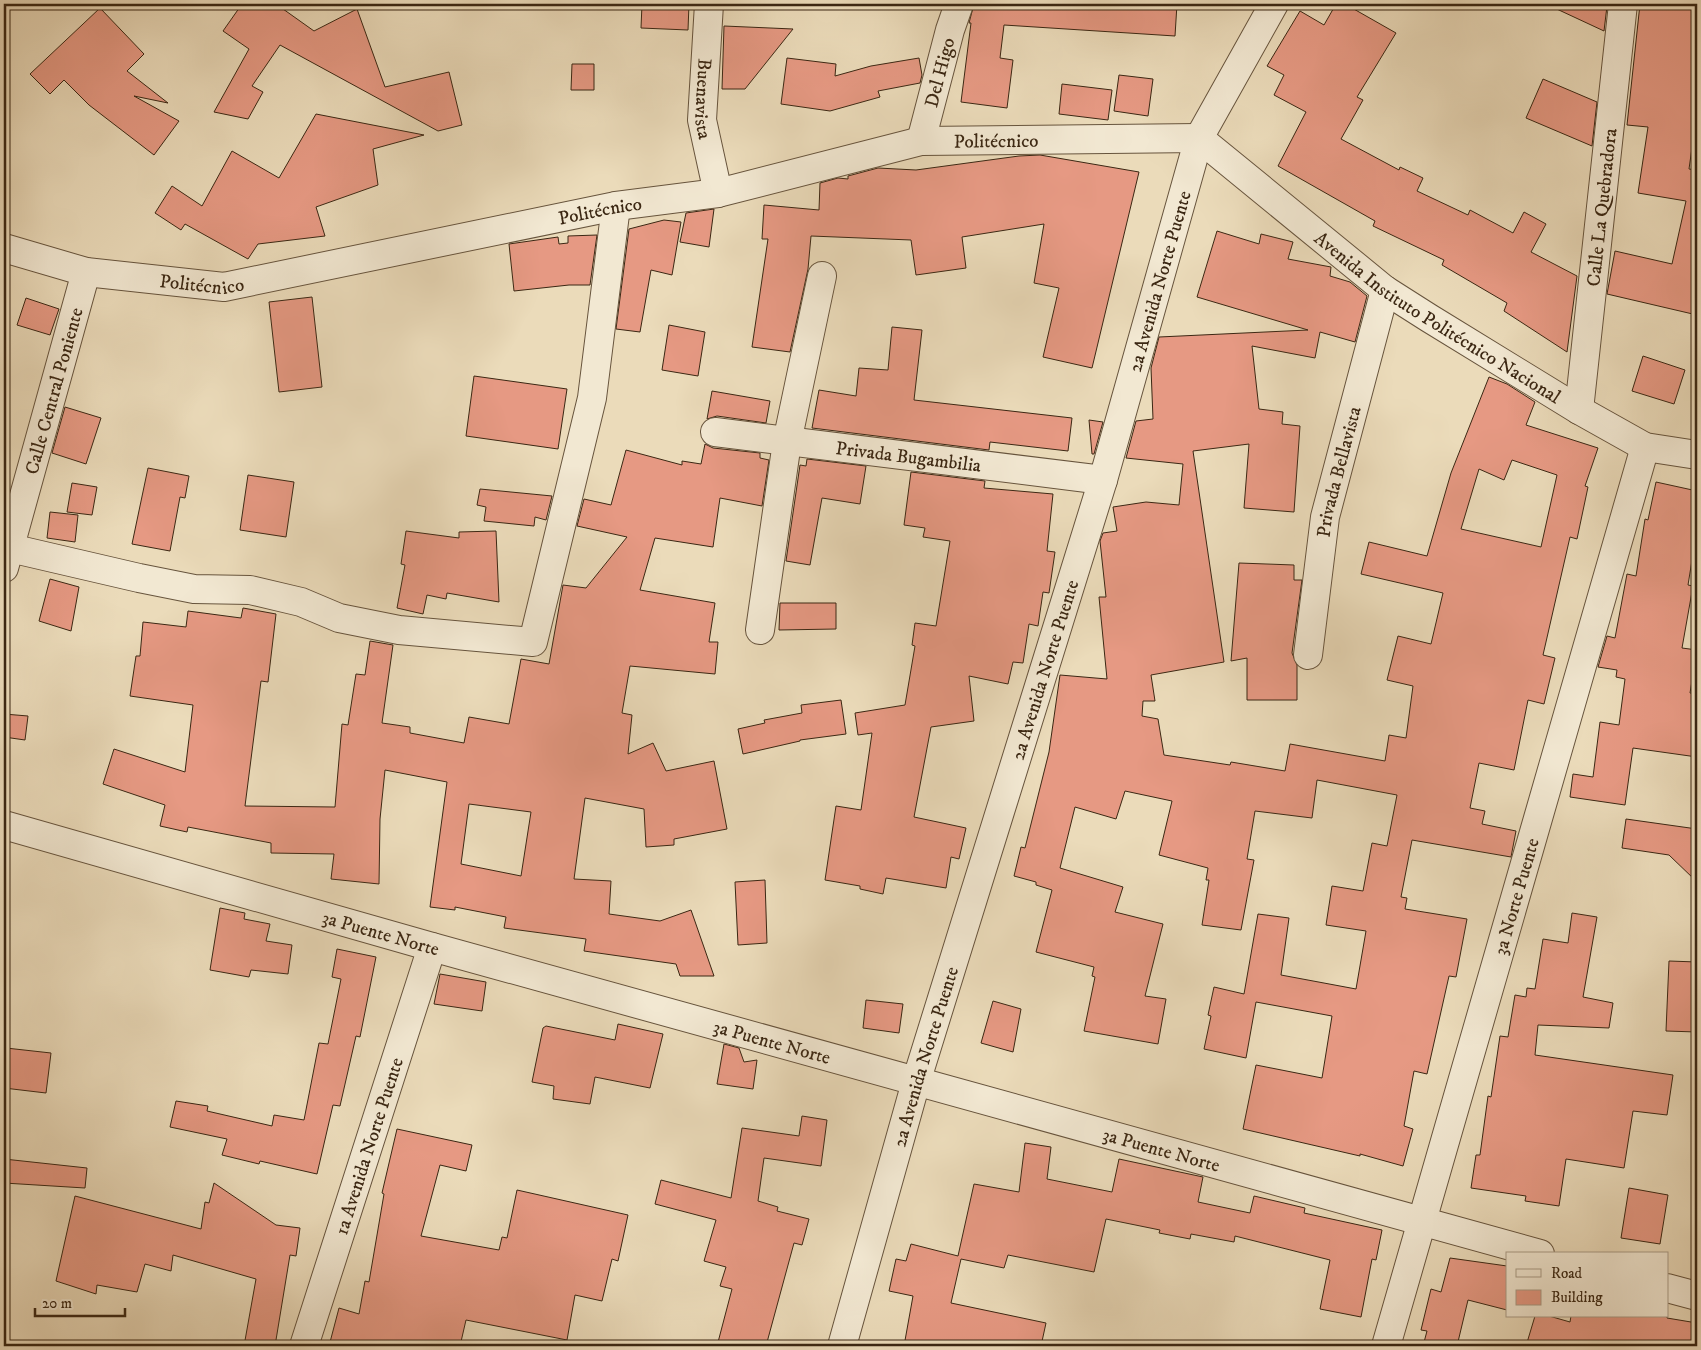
<svg xmlns="http://www.w3.org/2000/svg" width="1701" height="1350" font-family="'IM FELL DW Pica',serif">
  <rect width="100%" height="100%" fill="#ebdbba"/>
  <filter id="stains"><feTurbulence type="fractalNoise" baseFrequency=".004" numOctaves="4"/><feColorMatrix values="0 0 0 0 .2 0 0 0 0 .09 0 0 0 0 .02 0 0 0 .5 -.17"/></filter>
  <radialGradient id="worn" r=".72"><stop offset=".6" stop-color="#630" stop-opacity="0"/><stop offset="1" stop-color="#630" stop-opacity=".3"/></radialGradient>
  <g fill="#e69983" stroke="#3b2713" fill-rule="evenodd">
    <polygon points="242,4 276,4 314,31 357,9 385,87 449,72 462,125 438,131 280,45 252,86 263,92 248,119 214,112 249,49 223,31"/>
    <polygon points="642,4 689,4 688,30 641,28"/>
    <polygon points="974,4 1177,4 1175,36 1004,25 1000,58 1013,60 1007,108 961,102 971,23 969,23"/>
    <polygon points="1336,4 1345,4 1396,33 1357,97 1363,100 1341,139 1399,170 1400,167 1423,178 1417,191 1468,215 1470,210 1513,233 1524,212 1546,224 1531,252 1577,276 1567,352 1504,311 1507,303 1442,265 1444,260 1373,226 1375,221 1278,166 1306,112 1274,95 1284,75 1267,66 1300,11 1324,25"/>
    <polygon points="1546,4 1602,4 1607,6 1604,31"/>
    <polygon points="1640,4 1697,4 1697,112 1689,169 1697,170 1697,315 1607,294 1615,251 1672,264 1686,201 1638,193 1648,127 1627,125"/>
    <polygon points="100,8 144,54 127,71 168,103 134,96 179,121 154,155 89,105 64,80 50,94 30,74"/>
    <polygon points="724,26 793,29 745,89 722,89"/>
    <polygon points="787,58 836,64 835,76 871,66 919,58 922,75 920,83 878,91 880,97 830,111 781,104"/>
    <polygon points="572,64 594,64 594,90 571,90"/>
    <polygon points="1119,75 1153,79 1148,116 1114,111"/>
    <polygon points="1543,79 1597,102 1592,146 1526,118"/>
    <polygon points="1062,84 1112,90 1108,120 1059,114"/>
    <polygon points="316,114 424,135 373,149 378,185 316,207 325,236 258,244 248,259 185,224 181,230 155,213 172,186 202,206 232,151 279,178"/>
    <polygon points="1040,155 1139,172 1092,368 1043,357 1059,288 1034,283 1044,224 962,237 966,268 916,275 911,240 811,236 808,269 790,352 752,347 768,239 762,239 764,205 819,210 820,183 838,178 848,179 848,176 878,168 916,170 1019,156"/>
    <polygon points="714,209 709,247 680,242 686,213"/>
    <polygon points="664,220 681,222 672,275 651,270 640,332 616,329 629,229"/>
    <path d="M 1217,231 L 1259,244 L 1261,234 L 1293,242 L 1288,259 L 1331,267 L 1330,276 L 1350,282 L 1367,296 L 1355,342 L 1320,332 L 1315,358 L 1252,346 L 1259,409 L 1283,412 L 1282,424 L 1300,426 L 1294,512 L 1244,508 L 1249,444 L 1193,451 L 1224,662 L 1151,675 L 1155,701 L 1143,701 L 1142,716 L 1158,719 L 1164,755 L 1230,765 L 1231,762 L 1285,771 L 1290,744 L 1385,761 L 1389,735 L 1406,738 L 1413,686 L 1387,680 L 1398,636 L 1431,644 L 1443,593 L 1361,574 L 1369,542 L 1427,556 L 1451,473 L 1489,377 L 1507,384 L 1535,402 L 1526,425 L 1598,448 L 1585,486 L 1588,487 L 1577,539 L 1570,537 L 1543,655 L 1555,658 L 1544,704 L 1528,700 L 1514,770 L 1479,763 L 1470,808 L 1485,811 L 1482,824 L 1516,831 L 1511,857 L 1412,840 L 1401,897 L 1407,898 L 1405,909 L 1467,919 L 1456,977 L 1449,976 L 1427,1074 L 1414,1071 L 1404,1126 L 1413,1129 L 1403,1166 L 1360,1154 L 1360,1156 L 1243,1129 L 1256,1065 L 1322,1078 L 1332,1016 L 1256,1002 L 1246,1058 L 1204,1049 L 1211,1016 L 1208,1015 L 1214,987 L 1244,994 L 1258,914 L 1289,918 L 1281,975 L 1356,989 L 1366,931 L 1326,925 L 1332,886 L 1363,891 L 1372,843 L 1387,846 L 1397,795 L 1317,780 L 1312,818 L 1255,811 L 1247,859 L 1254,860 L 1241,930 L 1202,925 L 1209,880 L 1206,880 L 1208,868 L 1159,855 L 1172,801 L 1125,791 L 1116,819 L 1075,807 L 1060,868 L 1123,887 L 1115,912 L 1163,924 L 1145,996 L 1166,999 L 1158,1044 L 1084,1031 L 1095,977 L 1092,976 L 1094,967 L 1036,952 L 1052,890 L 1036,885 L 1036,882 L 1014,876 L 1021,847 L 1025,848 L 1049,752 L 1060,675 L 1107,679 L 1099,597 L 1106,597 L 1100,541 L 1103,533 L 1117,531 L 1113,507 L 1146,502 L 1179,505 L 1183,464 L 1126,458 L 1136,421 L 1153,419 L 1151,368 L 1159,337 L 1308,330 L 1197,297 ZM 1512,460 L 1557,475 L 1541,547 L 1461,529 L 1479,469 L 1504,480 Z"/>
    <polygon points="597,235 590,285 569,285 514,291 509,244 558,237 559,244 568,243 568,236"/>
    <polygon points="312,297 322,387 279,392 269,302"/>
    <polygon points="26,298 59,309 50,335 17,325"/>
    <polygon points="669,325 705,332 698,376 662,370"/>
    <polygon points="892,327 922,330 914,400 1072,418 1068,451 990,442 989,450 812,428 819,390 856,396 859,368 888,370"/>
    <polygon points="1643,356 1685,370 1674,404 1632,391"/>
    <polygon points="474,376 567,389 558,449 466,436"/>
    <polygon points="712,391 770,401 766,423 717,416 707,419"/>
    <polygon points="65,407 101,418 86,464 52,453"/>
    <polygon points="1089,420 1103,422 1094,454 1092,454"/>
    <path d="M 705,444 L 713,448 L 760,453 L 760,458 L 769,460 L 762,506 L 720,498 L 713,547 L 655,538 L 640,590 L 715,603 L 709,642 L 718,642 L 715,674 L 630,666 L 622,713 L 632,715 L 628,754 L 653,743 L 666,771 L 714,761 L 727,829 L 674,839 L 674,845 L 646,847 L 644,809 L 585,798 L 574,879 L 611,881 L 609,914 L 660,921 L 691,910 L 714,976 L 680,976 L 676,964 L 584,951 L 586,939 L 504,928 L 506,917 L 455,907 L 455,910 L 430,907 L 447,782 L 385,770 L 380,819 L 379,884 L 331,879 L 334,854 L 271,853 L 271,843 L 188,827 L 187,832 L 160,826 L 165,805 L 103,784 L 114,749 L 185,772 L 193,705 L 130,696 L 136,656 L 140,656 L 143,622 L 186,627 L 188,611 L 241,618 L 243,608 L 276,614 L 268,682 L 261,681 L 245,806 L 335,807 L 342,724 L 348,725 L 356,674 L 365,675 L 370,641 L 393,645 L 382,723 L 410,727 L 410,733 L 464,743 L 469,717 L 509,724 L 521,659 L 549,664 L 563,585 L 586,588 L 627,537 L 577,526 L 584,499 L 611,505 L 626,450 L 682,465 L 682,461 L 701,464 ZM 469,804 L 531,812 L 521,876 L 461,864 Z"/>
    <polygon points="807,459 866,466 860,504 822,498 810,565 786,561 800,465 806,466"/>
    <polygon points="148,468 189,476 185,498 180,497 170,551 132,544"/>
    <polygon points="911,472 985,481 984,488 1053,494 1047,551 1055,552 1049,593 1043,592 1038,626 1029,624 1023,663 1013,662 1008,684 969,676 974,721 931,727 914,817 966,828 959,859 951,857 946,888 886,878 883,894 860,889 860,886 825,880 836,806 861,810 872,733 858,735 855,713 905,705 915,646 912,645 915,623 936,626 950,541 923,537 925,528 904,525"/>
    <polygon points="248,475 294,482 286,537 240,530"/>
    <polygon points="1656,482 1697,491 1697,529 1688,585 1693,586 1682,648 1697,650 1690,693 1697,694 1697,757 1633,748 1625,805 1570,797 1573,774 1593,777 1600,722 1619,725 1625,679 1616,677 1617,670 1598,667 1607,636 1615,638 1627,574 1636,576 1645,519 1648,520"/>
    <polygon points="72,483 97,487 92,515 67,512"/>
    <polygon points="480,489 552,496 546,520 535,517 534,526 484,521 486,507 477,505"/>
    <polygon points="50,512 78,515 75,542 47,538"/>
    <polygon points="406,531 459,538 459,532 496,531 499,602 447,593 446,599 427,595 423,614 397,608 405,565 401,564"/>
    <polygon points="1239,563 1294,565 1294,580 1302,580 1292,653 1297,665 1297,700 1247,700 1247,658 1231,661"/>
    <polygon points="50,579 79,587 71,631 39,621"/>
    <polygon points="780,603 836,603 836,629 779,630"/>
    <polygon points="841,700 846,734 800,740 800,741 743,754 738,729 765,723 764,720 802,713 801,705"/>
    <polygon points="4,714 28,716 25,740 4,737"/>
    <polygon points="1626,819 1697,829 1695,880 1669,855 1622,848"/>
    <polygon points="765,880 767,943 738,945 735,882"/>
    <polygon points="220,908 245,913 244,919 270,924 266,941 292,945 288,974 251,970 249,977 210,970"/>
    <polygon points="1572,913 1597,917 1583,997 1613,1003 1609,1028 1538,1025 1535,1055 1673,1075 1667,1115 1633,1111 1624,1168 1566,1159 1559,1206 1525,1201 1526,1196 1471,1188 1476,1155 1480,1155 1488,1096 1491,1097 1500,1036 1508,1037 1515,995 1526,997 1527,988 1535,989 1543,939 1568,943"/>
    <polygon points="337,949 376,957 360,1037 356,1036 340,1106 333,1105 317,1174 260,1161 259,1164 222,1155 227,1139 170,1127 176,1101 208,1106 207,1111 272,1126 274,1115 304,1120 319,1043 328,1044 341,979 332,977"/>
    <polygon points="1669,961 1697,962 1697,1032 1666,1031"/>
    <polygon points="440,974 486,982 482,1011 434,1004"/>
    <polygon points="866,1000 903,1004 899,1033 863,1028"/>
    <polygon points="993,1001 1021,1009 1013,1052 981,1043"/>
    <polygon points="618,1024 663,1034 650,1088 595,1077 590,1104 553,1099 554,1086 532,1082 543,1028 546,1026 615,1040"/>
    <polygon points="724,1044 739,1048 744,1062 757,1060 753,1089 717,1084"/>
    <polygon points="6,1048 51,1053 46,1093 4,1088"/>
    <polygon points="802,1116 827,1120 821,1166 764,1158 758,1201 778,1207 777,1211 809,1219 802,1245 794,1243 766,1346 717,1346 732,1289 720,1286 726,1267 704,1261 716,1220 655,1204 661,1180 731,1198 742,1128 799,1136"/>
    <polygon points="397,1129 472,1145 466,1171 440,1165 421,1236 499,1250 502,1237 507,1238 517,1190 628,1215 618,1261 612,1259 602,1301 575,1295 567,1340 466,1320 460,1346 329,1346 339,1308 359,1314 365,1281 369,1282 384,1194 382,1193"/>
    <polygon points="1025,1143 1051,1147 1047,1179 1112,1192 1119,1159 1203,1177 1198,1202 1250,1213 1254,1196 1305,1208 1304,1213 1382,1230 1376,1260 1372,1259 1361,1317 1320,1309 1330,1260 1235,1236 1234,1242 1191,1234 1190,1239 1159,1233 1160,1230 1106,1219 1094,1272 1008,1255 1004,1268 961,1259 951,1303 1046,1323 1041,1346 904,1346 913,1296 889,1291 896,1259 906,1261 911,1244 958,1256 974,1184 1019,1192"/>
    <polygon points="4,1159 87,1168 85,1188 4,1183"/>
    <polygon points="214,1183 276,1225 300,1228 296,1256 290,1255 275,1346 244,1346 256,1279 173,1255 171,1271 145,1264 137,1292 97,1285 96,1294 56,1281 75,1196 201,1229 205,1202 209,1203"/>
    <polygon points="1629,1188 1668,1195 1660,1244 1621,1238"/>
    <polygon points="1450,1258 1507,1266 1507,1310 1468,1300 1457,1346 1423,1346 1427,1331 1421,1330 1431,1289 1441,1292"/>
    <polygon points="1535,1316 1549,1316 1570,1322 1571,1316 1667,1316 1667,1318 1697,1323 1697,1346 1526,1346"/>
  </g>
  <g fill="none" stroke-linecap="round" stroke-linejoin="round">
    <defs>
      <g id="minor">
        <path id="s1" d="M 709,4 L 702,120 L 718,193"/>
        <path id="s2" d="M 921,141 L 950,30 L 959,4"/>
        <path id="s3" d="M 1579,410 L 1623,4"/>
        <path id="s4" d="M 715,432 L 1103,480"/>
        <polyline points="10,548 139,578 194,589 250,590 301,602 339,618 399,630 533,642 592,398 616,206"/>
        <path id="s5" d="M 4,568 L 86,272"/>
        <polyline points="760,630 787,442 822,276"/>
        <path id="s6" d="M 1308,655 L 1325,517 L 1385,290"/>
        <path id="s7" d="M 4,825 L 432,947 L 1540,1254"/>
        <polyline points="1667,1288 1697,1296"/>
        <path id="s8" d="M 304,1346 L 432,947"/>
        <path id="s9" d="M 842,1346 L 916,1082 L 1103,480 L 1199,138 L 1274,4"/>
        <path id="s10" d="M 1386,1346 L 1645,447"/>
      </g>
      <g id="tertiary">
        <path id="s11" d="M 4,248 L 86,272 L 224,287 L 616,206 L 718,193 L 921,141 L 1199,138 L 1385,290 L 1429,318 L 1579,410 L 1645,447 L 1697,455"/>
      </g>
    </defs>
    <use href="#minor" stroke="#67543d" stroke-width="30"/>
    <use href="#tertiary" stroke="#67543d" stroke-width="30"/>
    <use href="#minor" stroke="#f2e8d2" stroke-width="28"/>
    <use href="#tertiary" stroke="#f2e8d2" stroke-width="28"/>
  </g>
  <g text-anchor="middle" stroke-width="4" stroke-linejoin="round" paint-order="stroke">
    <g font-size="19" fill="#3b2713" stroke="#f2e8d2">
      <text dy="7" stroke="none"><textPath href="#s2" startOffset="71">Del Higo</textPath></text>
      <text dy="7" stroke="none"><textPath href="#s1" startOffset="95">Buenavista</textPath></text>
      <text dy="7" stroke="none"><textPath href="#s11" startOffset="1012">Politécnico</textPath></text>
      <text dy="7" stroke="none"><textPath href="#s3" startOffset="204">Calle La Quebradora</textPath></text>
      <text dy="7" stroke="none"><textPath href="#s11" startOffset="608">Politécnico</textPath></text>
      <text dy="7" stroke="none"><textPath href="#s11" startOffset="202">Politécnico</textPath></text>
      <text dy="7" stroke="none"><textPath href="#s9" startOffset="1111">2a Avenida Norte Puente</textPath></text>
      <text dy="7" stroke="none"><textPath href="#s11" startOffset="1514">Avenida Instituto Politécnico Nacional</textPath></text>
      <text dy="7" stroke="none"><textPath href="#s5" startOffset="184">Calle Central Poniente</textPath></text>
      <text dy="7" stroke="none"><textPath href="#s4" startOffset="195">Privada Bugambilia</textPath></text>
      <text dy="7" stroke="none"><textPath href="#s6" startOffset="186">Privada Bellavista</textPath></text>
      <text dy="7" stroke="none"><textPath href="#s9" startOffset="706">2a Avenida Norte Puente</textPath></text>
      <text dy="7" stroke="none"><textPath href="#s10" startOffset="468">3a Norte Puente</textPath></text>
      <text dy="7" stroke="none"><textPath href="#s7" startOffset="392">3a Puente Norte</textPath></text>
      <text dy="7" stroke="none"><textPath href="#s7" startOffset="798">3a Puente Norte</textPath></text>
      <text dy="7" stroke="none"><textPath href="#s9" startOffset="301">2a Avenida Norte Puente</textPath></text>
      <text dy="7" stroke="none"><textPath href="#s8" startOffset="210">1a Avenida Norte Puente</textPath></text>
      <text dy="7" stroke="none"><textPath href="#s7" startOffset="1202">3a Puente Norte</textPath></text>
    </g>
  </g>
  <rect width="1701" height="1350" fill="none" stroke="#ebdbba" stroke-width="20"/>
  <rect x="5" y="5" width="1691" height="1340" fill="none" stroke="#3b2713" stroke-width="2.5"/>
  <rect x="10" y="10" width="1681" height="1330" fill="none" stroke="#3b2713"/>
  <rect x="1506" y="1252" width="162" height="65" fill="#f2e8d2" stroke="#a99b86"/>
  <rect x="1516" y="1269" width="25" height="8" fill="#f2e8d2" stroke="#a99b86"/>
  <text x="1551" y="1278" font-size="15" fill="#3b2713">Road</text>
  <rect x="1516" y="1290" width="25" height="15" fill="#e69983" stroke="#a99b86"/>
  <text x="1551" y="1302" font-size="15" fill="#3b2713">Building</text>
  <path d="M35 1308v8h90v-8" fill="none" stroke="#3b2713" stroke-width="2.5"/>
  <text x="42" y="1308" font-size="15" fill="#3b2713" stroke="#f2e8d2" stroke-width="4" paint-order="stroke">20 m</text>
  <rect width="100%" height="100%" filter="url(#stains)"/>
  <rect width="100%" height="100%" fill="url(#worn)"/>
</svg>
